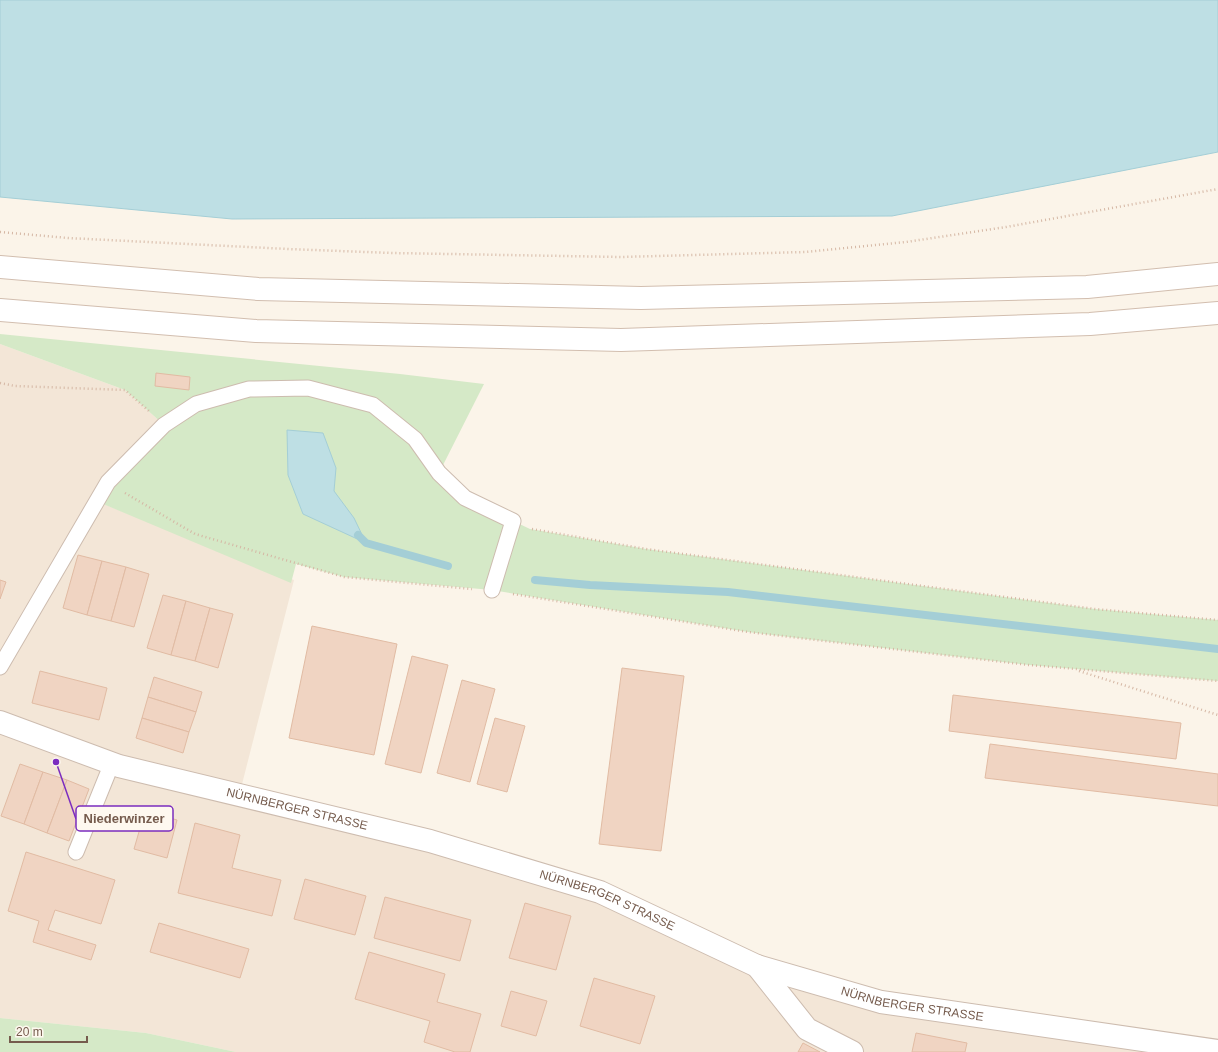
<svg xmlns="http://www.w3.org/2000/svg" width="1218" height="1052" font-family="Arial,sans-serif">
  <rect width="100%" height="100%" fill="#fbf4e9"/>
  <polygon fill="#f3e6d7" points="0,344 125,390 164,425 96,501 294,580 239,796 600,892 757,966 881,1002 1218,1052 236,1052 146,1033 0,1018"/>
  <g fill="#d5e9c7">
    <polygon points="0,334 400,374 484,384 439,473 465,498 530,529 646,549 1095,609 1218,620 1218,681 1029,665 748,632 492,590 344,577 296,564 291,583 96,501 164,425 125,390 0,344"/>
    <polygon points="0,1018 146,1033 236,1052 0,1052"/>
  </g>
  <g fill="#bedfe4" stroke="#a4ced6">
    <polygon points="0,0 1218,0 1218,152 892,216 232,219 0,197"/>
    <polygon points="287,430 323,433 336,468 334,491 354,518 366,543 303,514 288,475"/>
  </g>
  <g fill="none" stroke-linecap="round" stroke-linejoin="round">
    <g stroke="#a4ced6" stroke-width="8">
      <polyline points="358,535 366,543 448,566"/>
      <polyline points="535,580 590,585 728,592 1218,649"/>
    </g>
  </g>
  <g fill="#f0d4c2" stroke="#e1bba3">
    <polygon points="156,373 190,377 189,390 155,386"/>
    <polygon points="78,555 102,561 87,615 63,608"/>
    <polygon points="102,561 126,567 111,621 87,615"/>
    <polygon points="126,567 149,574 134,627 111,621"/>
    <polygon points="0,580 6,582 0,599"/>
    <polygon points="163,595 186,601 171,655 147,648"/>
    <polygon points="186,601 210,608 195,661 171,655"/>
    <polygon points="210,608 233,614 218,668 195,661"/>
    <polygon points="312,626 397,644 374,755 289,738"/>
    <polygon points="412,656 448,665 421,773 385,764"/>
    <polygon points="622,668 684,676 661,851 599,844"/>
    <polygon points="40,671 107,688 99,720 32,703"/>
    <polygon points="154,677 202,692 196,712 148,697"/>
    <polygon points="462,680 495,689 470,782 437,773"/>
    <polygon points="953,695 1181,723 1176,759 949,731"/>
    <polygon points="148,697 196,712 189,732 142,718"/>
    <polygon points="142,718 189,732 183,753 136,738"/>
    <polygon points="495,718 525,726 507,792 477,784"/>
    <polygon points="990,744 1218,774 1218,806 985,778"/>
    <polygon points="20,764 43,772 24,824 1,816"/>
    <polygon points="43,772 67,780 47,833 24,824"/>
    <polygon points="67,780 89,789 69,841 47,833"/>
    <polygon points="145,811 177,820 167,858 134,849"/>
    <polygon points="195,823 240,835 232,868 281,880 272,916 178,893"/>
    <polygon points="26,852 115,880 101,924 55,910 48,930 96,945 91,960 33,942 39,921 8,911"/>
    <polygon points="305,879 366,896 355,935 294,919"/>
    <polygon points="385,897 471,920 460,961 374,938"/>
    <polygon points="525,903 571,916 556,970 509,958"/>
    <polygon points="159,923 249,949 240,978 150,952"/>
    <polygon points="369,952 445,974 437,1002 481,1014 470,1052 455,1052 424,1042 430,1021 355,999"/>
    <polygon points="594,978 655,996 640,1044 580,1026"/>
    <polygon points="511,991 547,1001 536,1036 501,1026"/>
    <polygon points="916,1033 967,1043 965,1052 912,1052"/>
    <polygon points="803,1043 820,1052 798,1052"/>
  </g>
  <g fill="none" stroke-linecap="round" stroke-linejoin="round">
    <defs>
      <g id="service">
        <polyline points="0,667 108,482 164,425 196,404 249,389 308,388 373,405 415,439 439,473 465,498 513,521 492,590"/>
        <polyline points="76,852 112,763"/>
      </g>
      <g id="minor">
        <path id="s1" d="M 0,722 L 119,766 L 430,841 L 600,892 L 757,966 L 881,1002 L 1218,1051"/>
        <polyline points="757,966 807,1029 852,1052"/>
      </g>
      <g id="secondary">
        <polyline points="0,267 258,289 641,298 1087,287 1218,274"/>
        <polyline points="0,310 256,331 621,340 1090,324 1218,313"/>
      </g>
    </defs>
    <use href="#service" stroke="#cdbcaf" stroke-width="17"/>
    <use href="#minor" stroke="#cdbcaf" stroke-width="24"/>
    <use href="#secondary" stroke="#d2beaf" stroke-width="24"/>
    <g stroke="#d5b7a4" stroke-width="2.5" stroke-dasharray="1 3" stroke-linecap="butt">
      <polyline points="0,232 68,238 288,249 392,253 621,257 805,252 906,242 1006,227 1218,189"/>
      <polyline points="0,383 15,386 125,390 149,411"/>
      <polyline points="125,493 195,534 344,577 472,589"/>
      <polyline points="532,529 646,549 1095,609 1218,620"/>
      <polyline points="513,594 748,632 1029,665 1218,681"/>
      <polyline points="1079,671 1218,715"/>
    </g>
    <use href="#service" stroke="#fff" stroke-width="15"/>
    <use href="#minor" stroke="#fff" stroke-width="22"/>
    <use href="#secondary" stroke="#fff" stroke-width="22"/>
  </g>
  <g text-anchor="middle" stroke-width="3" stroke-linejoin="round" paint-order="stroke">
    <g font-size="12" fill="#755b4d" stroke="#fef8ef">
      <text dy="4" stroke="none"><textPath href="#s1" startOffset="310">NÜRNBERGER STRASSE</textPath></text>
      <text dy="4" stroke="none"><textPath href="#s1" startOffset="634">NÜRNBERGER STRASSE</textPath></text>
      <text dy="4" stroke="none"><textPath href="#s1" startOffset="958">NÜRNBERGER STRASSE</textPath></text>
    </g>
  </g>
  <path fill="none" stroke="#7b2cbf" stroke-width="1.5" d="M56 762L76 819"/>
  <circle fill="#7b2cbf" stroke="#fef8ef" stroke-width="1.5" cx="56" cy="762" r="4"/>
  <rect fill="#fef8ef" stroke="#7b2cbf" stroke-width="1.5" x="76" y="806" width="97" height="25" rx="4"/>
  <g font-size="13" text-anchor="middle" font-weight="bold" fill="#755b4d">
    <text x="124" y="823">Niederwinzer</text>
  </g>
  <path d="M10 1036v6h77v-6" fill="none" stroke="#755b4d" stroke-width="2"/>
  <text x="16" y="1036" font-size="12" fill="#755b4d" stroke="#fef8ef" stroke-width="3" paint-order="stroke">20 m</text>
</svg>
